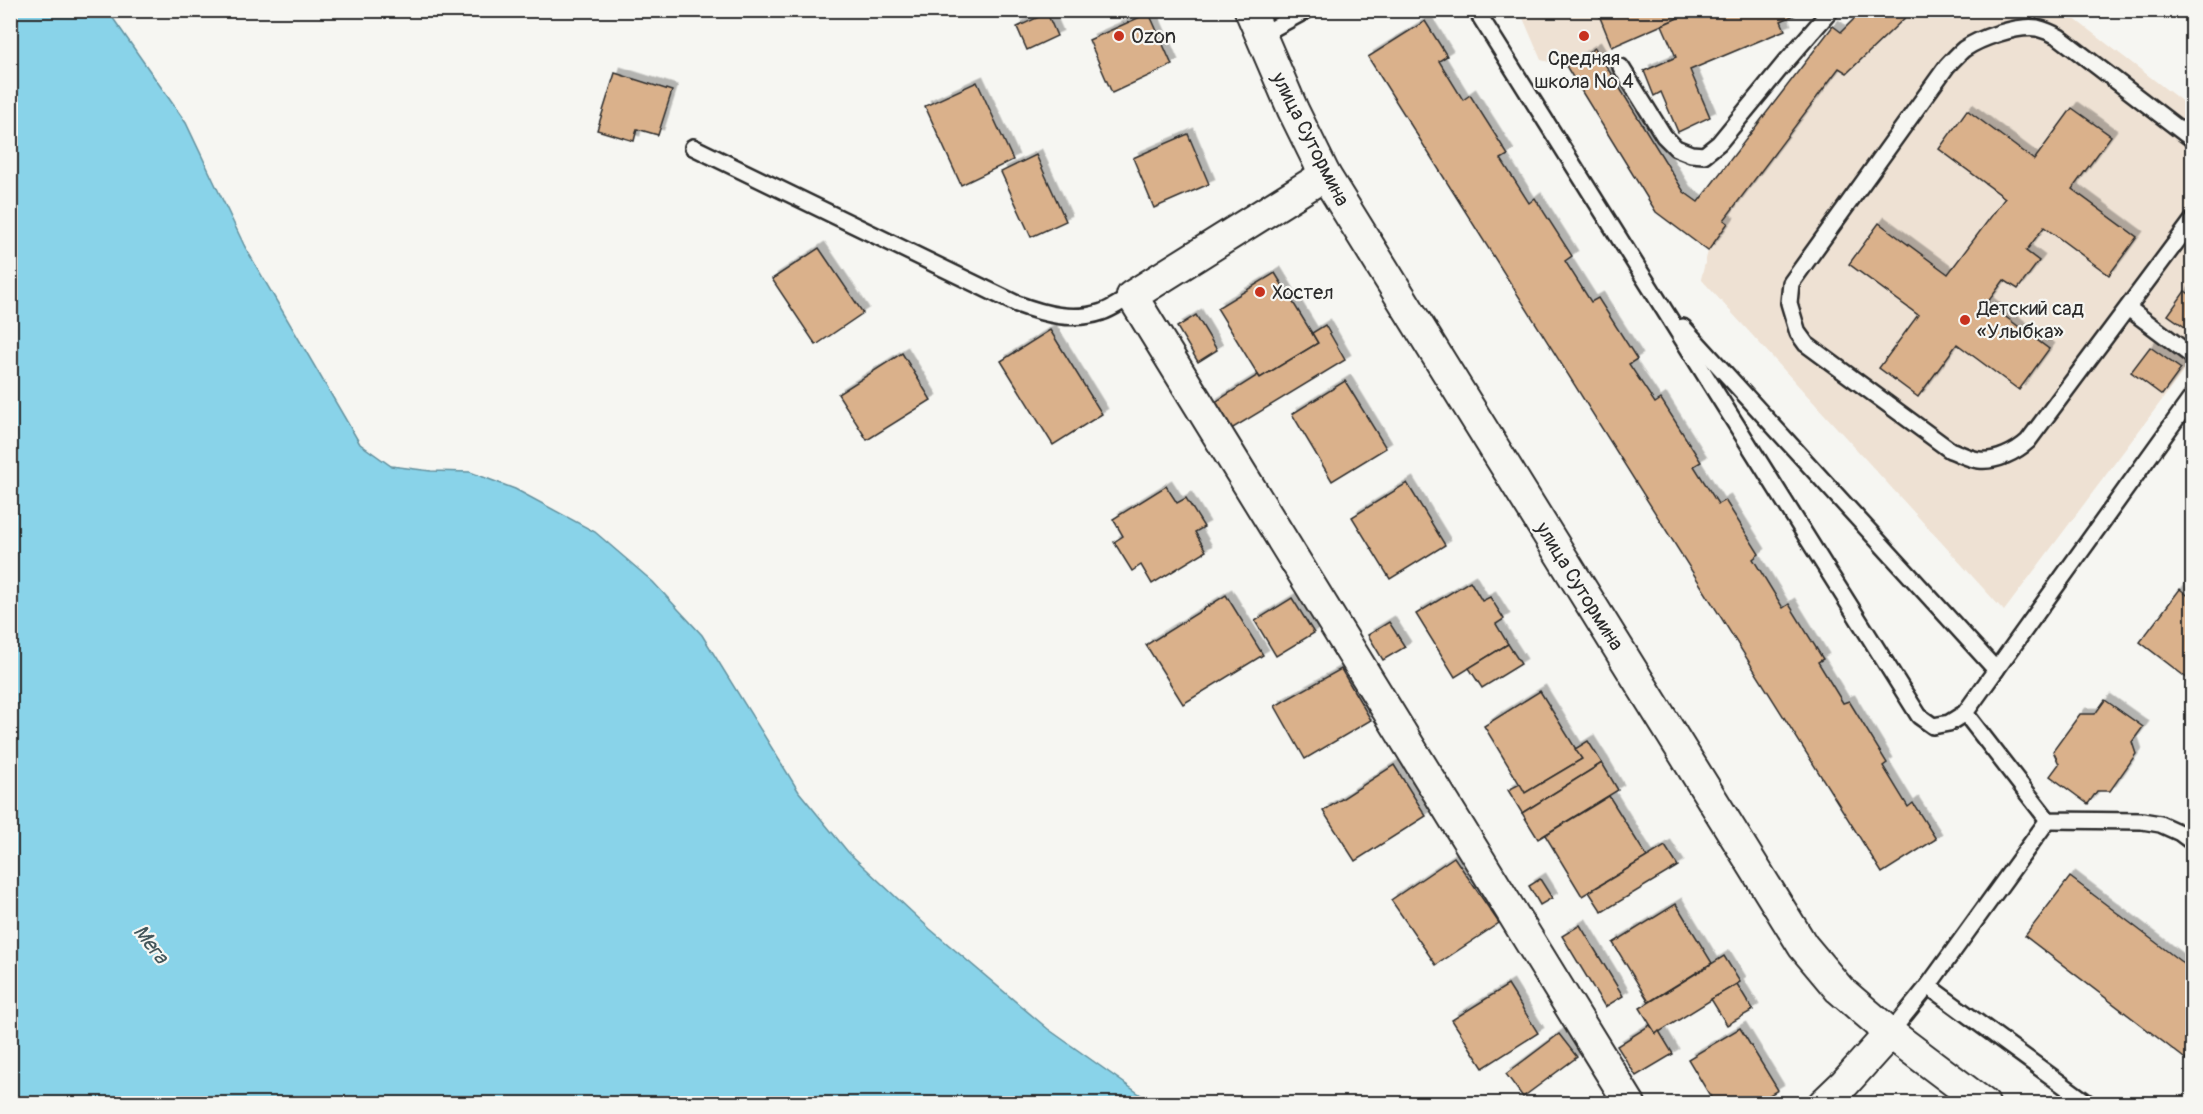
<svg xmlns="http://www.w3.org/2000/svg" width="2203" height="1114" font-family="Pangolin,sans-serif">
  <defs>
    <filter id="shadow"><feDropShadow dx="5.5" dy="-5.5" stdDeviation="0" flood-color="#0004"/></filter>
  </defs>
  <rect width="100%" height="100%" fill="#f6f6f2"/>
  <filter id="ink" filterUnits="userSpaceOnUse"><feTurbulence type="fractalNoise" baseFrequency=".0167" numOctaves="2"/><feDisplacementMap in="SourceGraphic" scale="12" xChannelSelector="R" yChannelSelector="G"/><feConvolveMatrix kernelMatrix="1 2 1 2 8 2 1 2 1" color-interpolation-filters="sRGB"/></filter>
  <g filter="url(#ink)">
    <g fill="#eee1d3">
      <polygon points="1520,11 1696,11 1598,53 1595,48 1566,66 1541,60"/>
      <polygon points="1913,11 2064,11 2192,109 2192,360 2004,611 1701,279 1708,251 1728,223 1724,220 1839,68 1847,73"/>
    </g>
    <polygon fill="#89d3e9" stroke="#63909d" stroke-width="1.5" points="10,11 108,11 186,123 245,247 360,444 391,466 431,471 470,472 515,489 595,532 653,582 702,635 799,792 848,852 930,929 1048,1029 1152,1103 11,1103"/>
    <g fill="#dab18b" stroke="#2b2b2b" stroke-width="1.5" filter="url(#shadow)">
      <polygon points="1597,10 1696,10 1612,47"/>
      <polygon points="1696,10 1806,10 1781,21 1785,30 1690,70 1710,117 1678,132 1661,92 1654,96 1644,71 1676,57 1662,25"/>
      <polygon points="1863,10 1913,10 1847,73 1839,68 1724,220 1728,223 1708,251 1656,212 1566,66 1595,48 1684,192 1698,202 1833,26 1841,32"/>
      <polygon points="1047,13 1057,36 1027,50 1017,27"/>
      <polygon points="1149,13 1172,65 1112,93 1089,40"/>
      <polygon points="1425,21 1447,56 1439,61 1463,100 1470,95 1508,155 1501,159 1529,203 1535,198 1572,256 1565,261 1591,302 1598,298 1637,359 1629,364 1655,403 1661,399 1701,462 1694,466 1718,504 1725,500 1759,554 1753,559 1783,608 1789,604 1823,659 1818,662 1843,703 1849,701 1887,763 1883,766 1908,807 1913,803 1936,839 1882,873 1368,57"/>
      <polygon points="615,73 672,91 658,135 637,129 634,141 597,130"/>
      <polygon points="977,82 1013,160 961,185 925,106"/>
      <polygon points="2072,108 2111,136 2072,189 2137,237 2109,275 2044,227 2026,251 2039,261 2018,289 2004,280 1987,303 2049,349 2019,390 1957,344 1918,397 1879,368 1918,315 1849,264 1879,223 1948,274 2005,198 1939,149 1967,110 2034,160"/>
      <polygon points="1188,134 1209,184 1154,208 1133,158"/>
      <polygon points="1036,155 1066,221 1031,237 1001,172"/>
      <polygon points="819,248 863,313 816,345 772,279"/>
      <polygon points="1275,273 1318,343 1260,378 1217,308"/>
      <polygon points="2185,291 2192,296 2192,332 2168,315"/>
      <polygon points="1196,315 1217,350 1198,362 1177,327"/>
      <polygon points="1325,325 1345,360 1228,431 1212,404 1258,375 1260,378 1318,343 1312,333"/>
      <polygon points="1050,330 1102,414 1053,445 1001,361"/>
      <polygon points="2150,347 2181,369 2162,395 2131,372"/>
      <polygon points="902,353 931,400 867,440 838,394"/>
      <polygon points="1345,381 1386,448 1332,481 1292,414"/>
      <polygon points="1407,483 1445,545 1390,579 1352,517"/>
      <polygon points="1166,486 1177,503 1186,498 1204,527 1195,532 1206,551 1152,584 1141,565 1132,571 1114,542 1123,536 1113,519"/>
      <polygon points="1470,581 1482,601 1490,597 1504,619 1496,624 1508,644 1455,677 1416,614"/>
      <polygon points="2180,589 2192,599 2192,682 2140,642"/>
      <polygon points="1226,595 1263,655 1183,704 1146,645"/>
      <polygon points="1292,598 1314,633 1276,656 1255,621"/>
      <polygon points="1389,622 1405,647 1383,660 1368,635"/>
      <polygon points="1508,644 1521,664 1482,688 1469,668"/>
      <polygon points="1341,669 1371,720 1305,759 1275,706"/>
      <polygon points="1540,691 1582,759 1525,793 1484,726"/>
      <polygon points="2105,700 2143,727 2132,742 2136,754 2110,791 2097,791 2088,804 2050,776 2059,764 2053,751 2080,714 2095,714"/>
      <polygon points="1588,741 1602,763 1522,813 1508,790 1520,784 1525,793 1582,759 1575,749"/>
      <polygon points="1602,763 1618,790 1538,839 1522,813"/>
      <polygon points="1394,765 1426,816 1355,861 1323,811"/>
      <polygon points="1609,796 1647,857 1582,896 1545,835"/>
      <polygon points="1665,846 1678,866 1602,912 1589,892"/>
      <polygon points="1454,857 1499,923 1436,965 1391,900"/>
      <polygon points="2070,877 2192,970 2192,1064 2025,936"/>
      <polygon points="1540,879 1552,898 1540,905 1529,886"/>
      <polygon points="1676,904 1712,963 1649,1002 1613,943"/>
      <polygon points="1580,925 1623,996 1605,1007 1562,936"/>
      <polygon points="1724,956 1740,982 1656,1034 1640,1008"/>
      <polygon points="1737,984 1753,1010 1727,1025 1711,999"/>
      <polygon points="1508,985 1538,1033 1483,1068 1452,1020"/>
      <polygon points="1650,1025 1656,1034 1659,1031 1673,1054 1636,1076 1617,1046"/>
      <polygon points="1740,1028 1778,1090 1755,1104 1715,1104 1688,1059"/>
      <polygon points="1559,1034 1577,1057 1523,1097 1506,1074"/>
    </g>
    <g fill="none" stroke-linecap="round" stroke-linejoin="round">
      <defs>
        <g id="service">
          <polyline points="1476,10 1919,716 1933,726 1949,723 1965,713 2192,397"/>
          <polyline points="1261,35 1307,10"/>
          <polyline points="1621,67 1664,136 1676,148 1691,154 1704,155 1719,143 1783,65 1831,10"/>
          <path d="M 2192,139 L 2059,37 C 2052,33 2045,30 2037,28 C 2017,25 1980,38 1964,49 C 1958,54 1952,61 1947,66 L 1791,283 L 1789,303 L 1798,333 L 1806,344 L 1950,450 C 1959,453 1969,459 1979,460 C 1996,462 2016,452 2028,441 L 2192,221"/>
          <path d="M 693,147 L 1017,304 C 1044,314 1073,322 1102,312 C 1112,309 1122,301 1132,296"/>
          <polyline points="2128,308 2192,356"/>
          <polyline points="1683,327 1996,670"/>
          <polyline points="1965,713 2048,820 2142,821 2160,824 2180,833 2192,842"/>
          <polyline points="1928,986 2089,1104"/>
          <polyline points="1890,1033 1928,986 2048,820"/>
        </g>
        <g id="minor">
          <polyline points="1250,10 1293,110 1325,175 1803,946 1839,989 1890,1033 1984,1104"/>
          <polyline points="1325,175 1132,296 1630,1104"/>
          <polyline points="1823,1104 1845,1083 1890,1033"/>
        </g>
      </defs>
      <use href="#service" stroke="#2b2b2b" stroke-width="20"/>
      <use href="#minor" stroke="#2b2b2b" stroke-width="34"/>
      <use href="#service" stroke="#f6f6f2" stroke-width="15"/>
      <use href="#minor" stroke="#f6f6f2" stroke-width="30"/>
    </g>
  </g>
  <g fill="#c8321e" stroke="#f6f6f2" stroke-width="2">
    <circle cx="1119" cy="36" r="6"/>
    <circle cx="1584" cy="36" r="6"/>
    <circle cx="1260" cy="292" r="6"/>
    <circle cx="1965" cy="320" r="6"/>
  </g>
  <g text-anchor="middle" stroke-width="4.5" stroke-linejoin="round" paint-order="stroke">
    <g font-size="20" fill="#2b2b2b" stroke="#f6f6f2" text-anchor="start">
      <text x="1131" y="43">Ozon</text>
      <text x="1584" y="65" text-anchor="middle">Средняя<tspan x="1584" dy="23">школа № 4</tspan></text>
      <text x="1272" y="299">Хостел</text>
      <text x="1977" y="315">Детский сад<tspan x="1977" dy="23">«Улыбка»</tspan></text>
    </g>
    <g font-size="20" fill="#2b2b2b" stroke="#f6f6f2">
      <text transform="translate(1311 139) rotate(63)" y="7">улица Сутормина</text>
      <text transform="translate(1580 586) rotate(58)" y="7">улица Сутормина</text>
    </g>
    <g font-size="21" font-style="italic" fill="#42555a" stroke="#f6f6f2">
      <text transform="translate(151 944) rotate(52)" y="7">Мега</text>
    </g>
  </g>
  <rect width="2203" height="1114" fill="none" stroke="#f6f6f2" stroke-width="36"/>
  <rect x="18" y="18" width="2167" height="1078" fill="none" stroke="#2b2b2b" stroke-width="2" filter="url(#ink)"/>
</svg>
